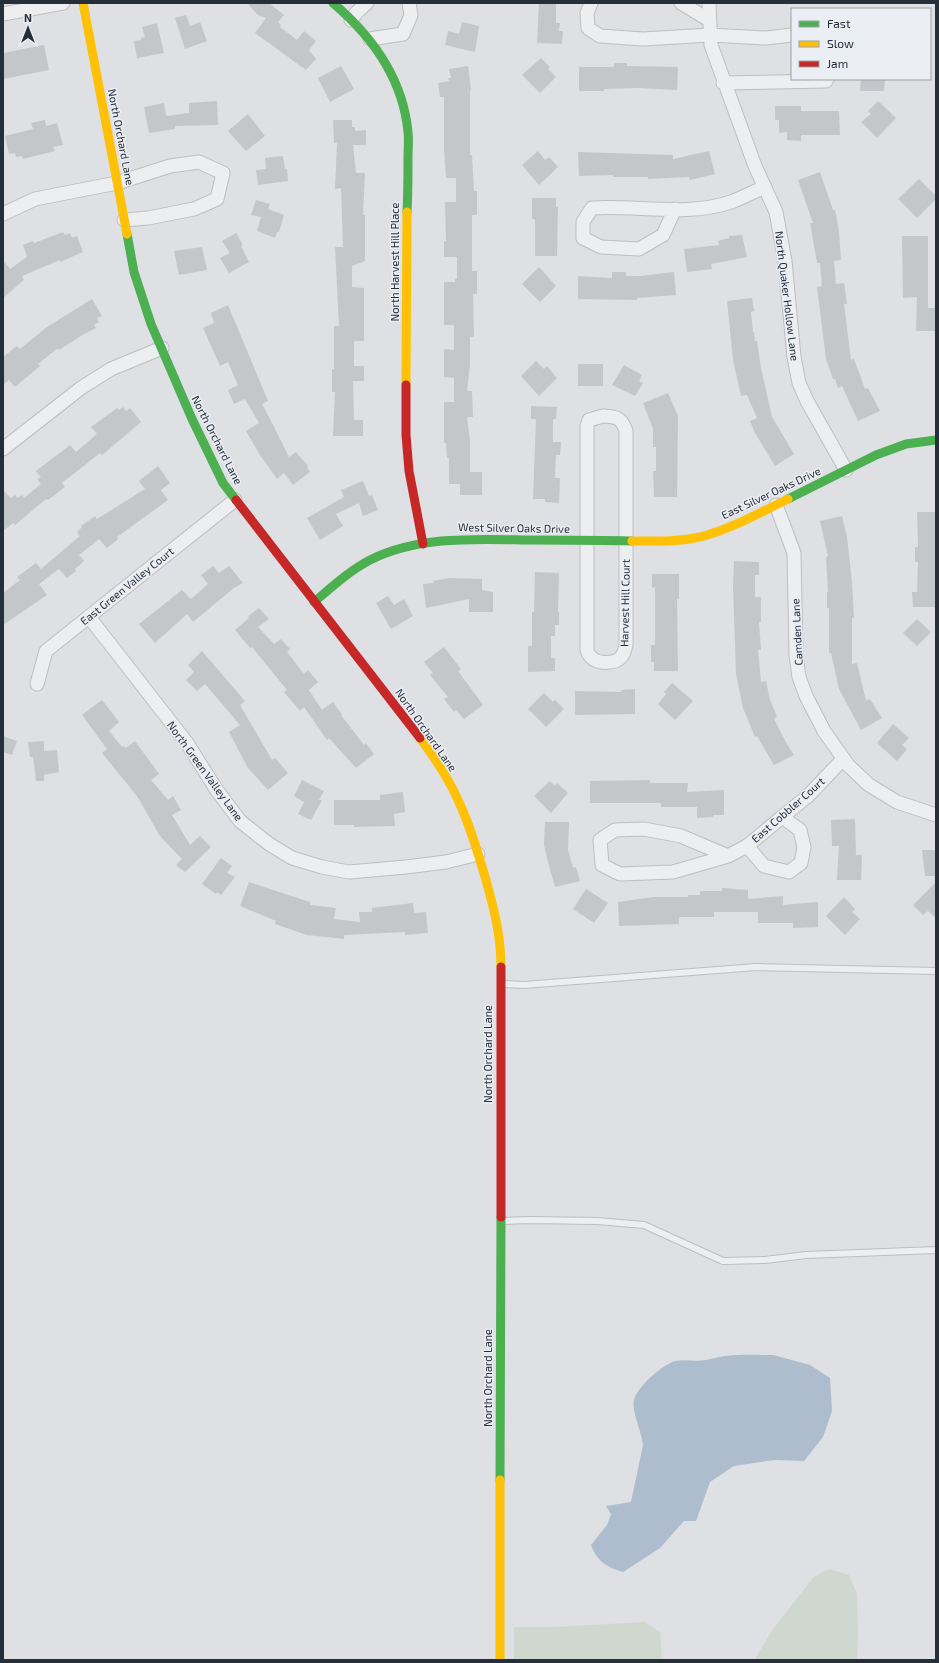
<svg xmlns="http://www.w3.org/2000/svg" width="939" height="1663" font-family="'Exo 2',sans-serif">
  <rect width="100%" height="100%" fill="#dee0e3"/>
  <g fill="#cfd7ce">
    <polygon points="828,1569 849,1575 857,1594 858,1636 857,1660 742,1660 755,1659 773,1629 813,1578"/>
    <polygon points="645,1622 660,1632 662,1660 514,1660 514,1627 553,1627"/>
  </g>
  <path fill="#adbdcd" d="M 773,1355 L 810,1365 L 830,1378 L 832,1411 L 823,1437 L 804,1461 L 774,1460 L 734,1466 L 710,1482 L 696,1521 L 684,1521 L 660,1548 L 623,1572 C 606,1567 597,1561 591,1545 L 607,1525 L 611,1514 L 606,1506 L 631,1502 L 643,1445 C 642,1433 631,1410 634,1400 C 638,1386 662,1365 675,1361 C 685,1359 696,1362 706,1360 C 712,1359 718,1357 724,1356 C 740,1354 757,1355 773,1355 Z"/>
  <g fill="#c4c7ca">
    <polygon points="247,3 269,3 284,15 278,22 281,25 280,27 297,40 304,31 316,41 309,50 316,59 306,70 255,33 266,18 258,15"/>
    <polygon points="539,3 556,3 556,23 560,23 559,31 563,31 562,44 537,43"/>
    <polygon points="186,15 190,26 200,22 207,41 185,49 175,18"/>
    <polygon points="462,22 479,26 475,52 445,45 448,31 459,34"/>
    <polygon points="157,23 164,53 137,58 134,41 141,40 141,38 145,37 142,27"/>
    <polygon points="44,45 49,70 3,79 3,53"/>
    <polygon points="541,58 550,67 548,69 556,77 540,93 522,75"/>
    <polygon points="614,63 627,63 627,66 678,67 677,90 638,88 604,89 604,91 579,91 579,67 614,67"/>
    <polygon points="341,66 354,89 330,102 318,78"/>
    <polygon points="468,66 471,90 470,90 470,155 472,155 474,191 477,191 477,215 472,215 472,271 477,271 477,294 473,294 474,337 470,337 470,365 467,391 472,391 473,417 467,417 470,442 470,472 482,472 482,495 460,495 460,484 449,484 449,458 447,458 446,443 444,443 444,402 454,402 454,378 444,377 444,349 454,350 454,325 444,325 444,282 455,282 455,279 457,279 457,257 444,257 444,241 446,241 445,202 456,202 456,178 446,178 444,149 444,97 440,97 438,83 449,81 448,78 451,78 449,69"/>
    <polygon points="861,79 885,79 884,91 860,91"/>
    <polygon points="217,101 218,125 175,126 175,129 149,133 144,107 164,103 166,116 189,113 189,103"/>
    <polygon points="878,101 896,118 877,138 861,122 871,114 868,111"/>
    <polygon points="775,106 801,106 801,111 839,111 840,135 801,135 801,141 787,140 787,132 779,133 779,120 775,120"/>
    <polygon points="248,114 265,136 246,151 228,131"/>
    <polygon points="45,120 46,126 57,123 63,145 53,147 55,151 23,159 22,156 16,157 15,153 9,154 5,136 33,129 31,123"/>
    <polygon points="333,120 352,120 352,127 355,127 355,131 366,130 366,145 353,145 356,173 365,173 363,215 365,215 365,261 352,266 352,287 364,288 364,341 354,341 354,366 364,366 364,381 353,381 354,420 363,420 363,436 333,436 335,392 332,392 332,369 334,369 334,326 339,326 335,247 343,247 341,188 335,189 337,143 334,143"/>
    <polygon points="538,151 545,160 549,157 558,167 539,185 522,165"/>
    <polygon points="709,151 715,174 690,180 689,177 648,179 648,177 613,177 613,175 579,176 578,152 673,155 673,159"/>
    <polygon points="283,156 285,169 287,169 288,181 258,185 256,170 266,169 265,158"/>
    <polygon points="820,172 833,210 835,210 839,231 841,260 834,261 836,284 844,283 847,304 844,304 851,360 854,359 865,389 868,388 880,411 858,421 842,386 838,388 835,379 833,379 826,359 817,287 822,286 820,263 817,263 810,223 813,223 798,180"/>
    <polygon points="919,179 936,196 936,199 917,218 898,199"/>
    <polygon points="532,198 556,198 556,207 558,207 557,256 535,256 535,219 532,219"/>
    <polygon points="256,200 270,204 268,209 284,215 279,232 277,232 275,238 257,231 261,217 251,215"/>
    <polygon points="63,232 65,235 70,233 72,238 77,236 83,252 60,262 60,260 22,276 24,280 3,298 3,260 10,269 27,257 23,245 33,241 34,243"/>
    <polygon points="236,233 243,245 241,246 249,262 229,273 220,258 230,253 222,241"/>
    <polygon points="742,235 747,257 711,264 712,269 687,272 684,249 719,245 718,241 729,238 729,236"/>
    <polygon points="902,236 928,236 928,308 936,308 936,331 916,331 917,297 903,298"/>
    <polygon points="202,247 207,270 179,275 174,251"/>
    <polygon points="539,267 556,286 540,302 522,284"/>
    <polygon points="612,272 626,272 626,276 641,276 674,272 676,295 637,298 637,300 578,299 578,276 612,278"/>
    <polygon points="752,298 754,311 751,312 753,332 754,332 755,341 757,341 761,368 772,417 794,454 775,466 755,433 750,421 757,418 747,395 741,396 733,360 727,301"/>
    <polygon points="92,299 102,316 97,318 99,322 94,325 96,328 84,334 59,350 58,348 38,364 40,366 15,387 9,380 3,385 3,357 17,346 20,349 47,327"/>
    <polygon points="228,305 268,401 262,404 269,417 289,457 296,452 308,466 307,467 310,472 293,485 284,473 277,479 260,455 246,431 259,423 245,399 234,404 228,390 238,385 228,362 220,366 203,328 214,323 211,313"/>
    <polygon points="536,361 544,369 547,366 557,378 539,396 521,376"/>
    <rect x="578" y="364" width="25" height="22"/>
    <polygon points="624,365 642,375 639,381 643,383 635,396 612,385"/>
    <polygon points="668,393 678,416 677,497 654,497 653,471 656,471 656,447 653,447 653,429 643,403"/>
    <polygon points="531,406 557,407 556,419 553,419 553,442 561,442 560,455 556,455 555,478 560,478 559,503 545,502 545,499 533,499 536,419 531,419"/>
    <polygon points="123,407 126,411 130,408 141,422 102,455 100,453 62,483 65,487 48,500 46,499 15,525 13,523 3,531 3,490 11,498 15,495 18,498 22,495 24,498 41,484 37,479 41,477 36,471 70,445 76,452 97,434 91,427 117,408 119,410"/>
    <polygon points="158,466 170,483 161,490 168,500 117,537 118,539 107,548 99,539 79,555 84,561 75,569 76,571 67,578 59,569 39,584 47,595 3,625 3,593 20,580 17,577 36,563 41,569 80,536 77,532 82,527 81,526 95,516 97,519 145,489 139,481"/>
    <polygon points="363,481 369,496 372,495 378,510 363,516 359,503 336,514 343,526 320,540 307,518 344,497 341,490"/>
    <polygon points="917,512 936,512 936,607 913,607 912,592 917,592 918,562 915,562 915,547 918,547"/>
    <polygon points="842,516 847,537 852,582 854,618 852,618 852,664 857,663 866,701 870,699 882,718 861,730 839,689 831,653 829,653 829,608 827,608 827,592 828,592 826,557 828,556 820,521"/>
    <polygon points="734,561 759,562 759,575 755,575 755,597 761,597 761,622 759,622 761,650 758,650 761,682 766,681 770,700 777,717 774,719 787,744 794,755 774,765 757,736 755,737 743,708 736,674 733,586"/>
    <polygon points="213,566 219,573 229,566 243,583 234,588 193,622 187,614 155,643 139,624 182,590 191,599 208,584 201,575"/>
    <polygon points="535,572 559,573 558,612 559,612 559,625 555,625 555,636 551,636 551,658 555,658 555,671 528,672 528,646 532,646 532,612 534,612"/>
    <polygon points="652,574 679,574 679,599 677,599 678,671 654,671 654,662 651,662 651,645 655,645 655,587 652,588"/>
    <polygon points="450,578 482,579 482,590 493,592 493,612 469,612 469,599 426,608 423,584 434,583 433,581"/>
    <polygon points="388,596 394,605 404,599 413,616 391,629 376,603"/>
    <polygon points="259,608 269,619 258,627 274,644 281,639 290,649 287,652 304,674 308,670 318,682 309,690 322,710 333,702 342,715 341,715 364,745 366,743 374,754 356,768 329,738 327,740 304,707 300,711 284,692 287,690 252,647 250,648 235,630 249,618 248,616"/>
    <polygon points="917,619 931,632 917,646 903,633"/>
    <polygon points="444,647 461,669 458,671 483,705 464,719 456,710 454,712 444,699 448,697 430,675 433,673 424,662"/>
    <polygon points="202,651 245,701 240,705 272,760 275,758 288,773 268,790 248,768 229,732 240,725 205,684 197,691 186,680 194,672 188,665"/>
    <polygon points="672,683 693,701 675,720 658,704 666,694 664,692"/>
    <polygon points="635,689 635,714 575,715 575,691 622,692 621,690"/>
    <polygon points="544,693 553,702 555,700 564,709 546,727 528,709"/>
    <polygon points="102,700 119,722 109,731 122,747 124,746 126,748 135,741 159,774 151,780 168,800 173,796 181,810 172,815 190,845 200,836 211,847 185,872 176,865 182,859 160,836 137,796 102,753 107,749 82,715"/>
    <polygon points="893,724 909,738 902,745 907,749 897,761 877,743"/>
    <polygon points="3,736 17,741 12,755 3,752"/>
    <polygon points="44,741 44,751 57,750 59,772 44,775 44,781 36,781 33,757 30,757 28,742"/>
    <polygon points="302,780 324,791 319,800 322,800 311,820 298,814 304,802 294,796"/>
    <polygon points="650,780 650,783 688,783 687,792 724,790 724,815 713,815 713,817 697,818 697,807 661,807 661,803 590,803 590,781"/>
    <polygon points="550,781 555,786 557,783 568,793 551,813 534,796"/>
    <polygon points="403,792 405,812 394,814 395,826 354,827 354,825 334,825 334,800 380,800 380,795"/>
    <polygon points="855,819 856,855 862,855 861,880 837,880 839,846 832,846 831,820"/>
    <polygon points="545,822 569,822 568,850 573,868 576,867 580,881 555,887 551,873 551,874 544,845"/>
    <polygon points="922,850 936,850 936,876 925,876"/>
    <polygon points="221,858 232,866 227,873 235,877 221,895 217,892 216,894 202,884"/>
    <polygon points="249,882 310,902 310,905 336,908 334,919 360,922 359,912 372,912 372,908 413,903 414,913 426,912 428,933 405,935 405,932 344,935 344,939 307,935 275,924 276,921 240,906"/>
    <polygon points="936,882 936,918 928,911 923,915 913,905"/>
    <polygon points="722,888 748,890 748,899 783,896 783,905 818,902 818,927 793,928 793,923 758,923 758,912 714,912 714,917 679,917 679,924 619,926 618,902 653,897 688,897 688,895 700,895 700,891 722,891"/>
    <polygon points="586,889 608,903 594,923 573,909"/>
    <polygon points="844,897 855,909 852,912 860,919 845,935 826,916"/>
  </g>
  <g fill="none" stroke-linecap="round" stroke-linejoin="round">
    <defs>
      <g id="lane">
        <polyline points="502,984 524,985 756,967 936,971"/>
        <polyline points="502,1221 529,1220 597,1221 644,1225 723,1261 765,1260 806,1255 936,1250"/>
      </g>
      <g id="street">
        <polyline points="591,3 587,13 588,28 600,36 643,39 710,35 766,38 792,35"/>
        <polyline points="681,3 709,20"/>
        <polyline points="709,3 711,45 755,166 776,212 785,261 794,357 799,383 807,401 846,470"/>
        <polyline points="3,14 63,3"/>
        <polyline points="351,20 357,12 367,3"/>
        <polyline points="370,39 403,34 411,15 409,3"/>
        <polyline points="723,83 826,81 827,79"/>
        <path d="M 675,209 L 663,235 L 639,249 L 601,247 L 583,238 L 583,222 L 592,208 C 637,205 687,217 731,202 C 742,198 753,192 765,187"/>
        <polyline points="3,214 35,199 117,183 170,166 199,162 223,173 217,199 194,209 148,218 124,220"/>
        <path d="M 603,416 C 617,417 621,417 626,431 L 626,645 C 625,649 624,654 621,657 C 616,664 598,664 592,658 C 589,656 588,653 587,650 L 587,426 L 589,420 Z"/>
        <polyline points="3,449 81,388 111,369 162,348"/>
        <polyline points="776,505 794,553 796,655 799,677 806,696 824,731 848,765 869,785 897,802 936,815"/>
        <polyline points="89,617 187,743 216,789 240,821 269,844 292,858 322,867 349,872 406,867 446,862 478,854"/>
        <polyline points="37,684 46,651 235,500"/>
        <polyline points="747,846 764,866 789,872 801,863 804,847 800,830 782,817"/>
        <polyline points="728,856 681,836 644,829 615,830 600,840 602,865 620,874 673,872 728,856 747,846 782,817 808,796 843,759"/>
      </g>
    </defs>
    <use href="#lane" stroke="#bcbec1" stroke-width="8"/>
    <use href="#street" stroke="#bcbec1" stroke-width="15"/>
    <use href="#lane" stroke="#edeef0" stroke-width="6"/>
    <use href="#street" stroke="#edeef0" stroke-width="13"/>
    <g stroke="#4caf50" stroke-width="9">
      <path d="M 333,3 C 373,37 403,79 408,132 C 409,140 408,149 408,157 C 408,175 408,194 407,212"/>
      <polyline points="127,234 134,272 151,324 192,419 223,483 236,500"/>
      <polyline points="788,499 876,455 906,444 936,440"/>
      <path d="M 314,602 C 332,587 349,571 370,560 C 418,536 474,539 526,540 C 561,540 597,540 632,541"/>
      <polyline points="500,1480 501,1217"/>
    </g>
    <g stroke="#ffc107" stroke-width="9">
      <polyline points="83,3 127,234"/>
      <polyline points="406,385 407,212"/>
      <path d="M 632,541 C 654,541 678,542 700,537 C 731,529 759,513 788,499"/>
      <path d="M 420,738 C 434,757 448,777 458,800 C 470,825 478,853 486,880 C 494,909 501,936 501,967"/>
      <polyline points="500,1660 500,1480"/>
    </g>
    <g stroke="#c62828" stroke-width="9">
      <polyline points="406,385 406,435 409,471 423,544"/>
      <polyline points="236,500 420,738"/>
      <polyline points="501,1217 501,967"/>
    </g>
  </g>
  <g text-anchor="middle" stroke-width="3" stroke-linejoin="round" paint-order="stroke">
    <g font-size="11" fill="#262e3a" stroke="#ebeef3">
      <text transform="translate(121 137) rotate(79)" y="4">North Orchard Lane</text>
      <text transform="translate(395 262) rotate(-90)" y="4">North Harvest Hill Place</text>
      <text transform="translate(787 296) rotate(83)" y="4">North Quaker Hollow Lane</text>
      <text transform="translate(217 440) rotate(63)" y="4">North Orchard Lane</text>
      <text transform="translate(771 493) rotate(-25)" y="4">East Silver Oaks Drive</text>
      <text transform="translate(514 528) rotate(1)" y="4">West Silver Oaks Drive</text>
      <text transform="translate(127 586) rotate(-39)" y="4">East Green Valley Court</text>
      <text transform="translate(625 603) rotate(-89)" y="4">Harvest Hill Court</text>
      <text transform="translate(797 632) rotate(-93)" y="4">Camden Lane</text>
      <text transform="translate(426 730) rotate(55)" y="4">North Orchard Lane</text>
      <text transform="translate(205 771) rotate(54)" y="4">North Green Valley Lane</text>
      <text transform="translate(788 810) rotate(-41)" y="4">East Cobbler Court</text>
      <text transform="translate(488 1054) rotate(-90)" y="4">North Orchard Lane</text>
      <text transform="translate(488 1378) rotate(-90)" y="4">North Orchard Lane</text>
    </g>
  </g>
  <rect width="939" height="1663" fill="none" stroke="#262e3a" stroke-width="8"/>
  <rect x="791" y="8" width="140" height="72" fill="#ebeef3" stroke="#9ca1a9"/>
  <rect x="799" y="21" width="20" height="6" fill="#4caf50" stroke="#9ca1a9"/>
  <text x="827" y="28" font-size="12" fill="#262e3a">Fast</text>
  <rect x="799" y="41" width="20" height="6" fill="#ffc107" stroke="#9ca1a9"/>
  <text x="827" y="48" font-size="12" fill="#262e3a">Slow</text>
  <rect x="799" y="61" width="20" height="6" fill="#c62828" stroke="#9ca1a9"/>
  <text x="827" y="68" font-size="12" fill="#262e3a">Jam</text>
  <g transform="translate(28 28)" stroke="#ebeef3" stroke-width="3" paint-order="stroke">
  <path d="M0-3L7 15L0 10L-7 15Z" fill="#262e3a"/>
  <text y="-6" font-size="11" font-weight="bold" text-anchor="middle" fill="#262e3a">N</text>
  </g>
</svg>
